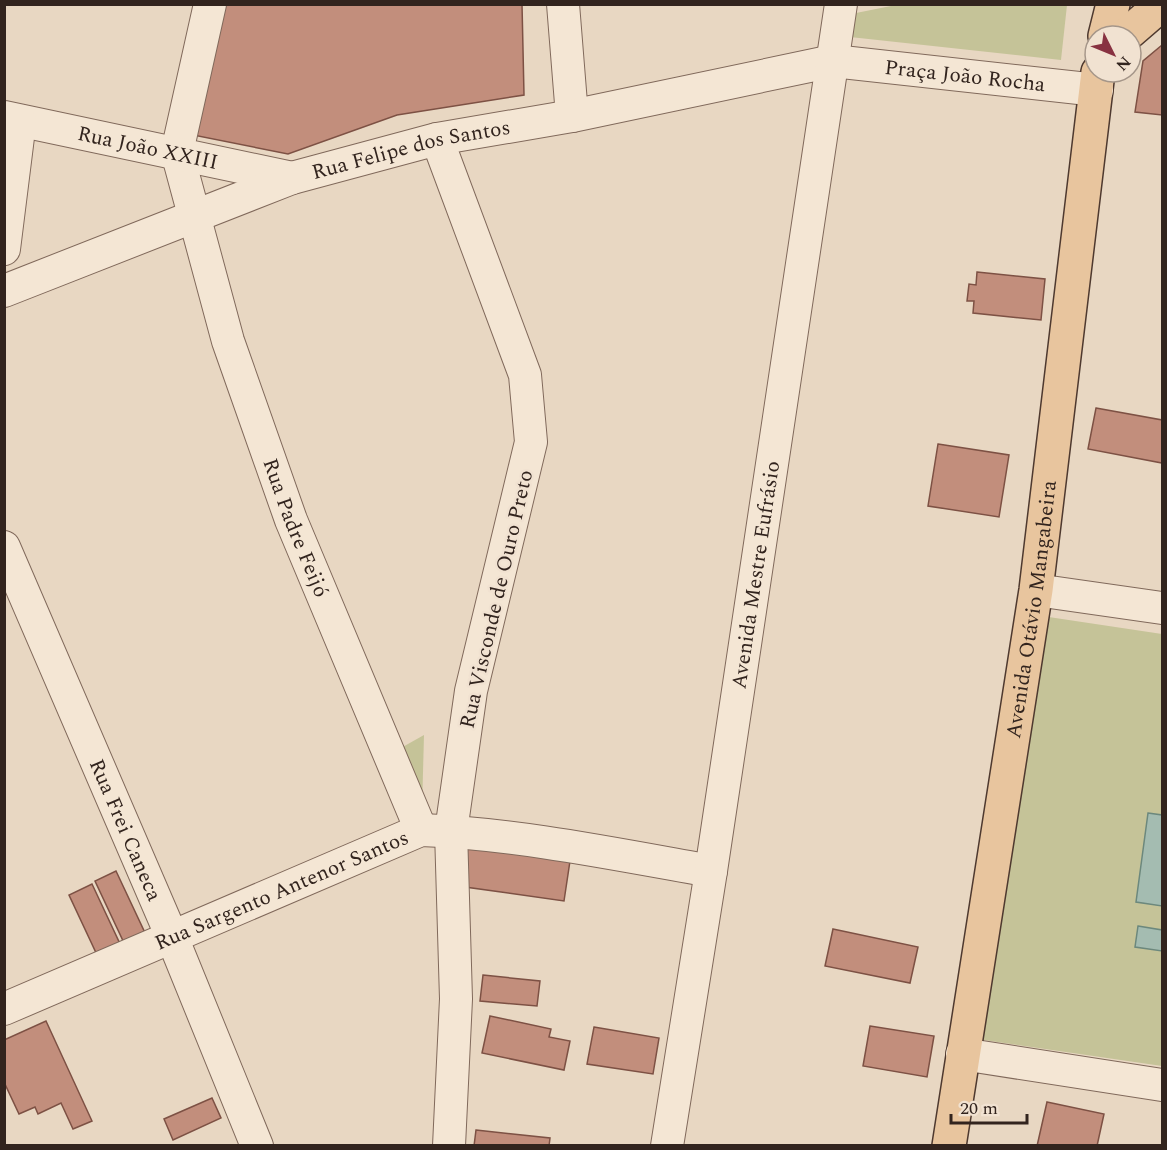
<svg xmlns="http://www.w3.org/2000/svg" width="1167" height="1150" font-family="Spectral,serif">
  <rect width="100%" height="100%" fill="#e8d7c2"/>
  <g fill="#c5c398">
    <polygon points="896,5 1067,5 1061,60 850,37 851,14"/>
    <polygon points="1042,616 1162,634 1162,1066 977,1039"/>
    <polygon points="424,735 422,810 392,753"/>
  </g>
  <g fill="#a4bcb1" stroke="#6c887d" stroke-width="1.5">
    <polygon points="1148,813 1162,815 1162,906 1136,902"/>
    <polygon points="1138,926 1162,930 1162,951 1135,947"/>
  </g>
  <g fill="#c28e7c" stroke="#7d5144" stroke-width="1.5">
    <polygon points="223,4 522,4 524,95 397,115 288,154 188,134"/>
    <polygon points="1162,45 1162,115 1135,112 1143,61"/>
    <polygon points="977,272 1045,279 1041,320 973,313 974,301 967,301 969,284 976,285"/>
    <polygon points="1096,408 1162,420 1162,463 1088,449"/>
    <polygon points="938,444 1009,455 999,517 928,506"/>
    <polygon points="464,845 570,861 564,901 458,886"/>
    <polygon points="116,871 146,935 125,945 95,881"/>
    <polygon points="92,884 121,946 98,957 69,895"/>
    <polygon points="833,929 918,947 910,983 825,966"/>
    <polygon points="483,975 540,981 537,1006 480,1001"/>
    <polygon points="490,1016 551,1029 549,1037 570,1041 564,1070 482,1053"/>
    <polygon points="46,1021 92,1121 73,1129 61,1103 38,1114 35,1107 19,1114 4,1082 4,1040"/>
    <polygon points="870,1026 934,1036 927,1077 863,1066"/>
    <polygon points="594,1027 659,1038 653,1074 587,1064"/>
    <polygon points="212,1098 221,1118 173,1140 164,1119"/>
    <polygon points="1047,1102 1104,1114 1097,1146 1037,1146"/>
    <polygon points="476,1130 550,1138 549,1146 474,1146"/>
  </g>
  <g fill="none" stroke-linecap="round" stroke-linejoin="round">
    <defs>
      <g id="minor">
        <path id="s1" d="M 210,4 L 177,152 L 228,341 L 291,520 L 421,830"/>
        <polyline points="563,4 572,116"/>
        <path id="s2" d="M 4,117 L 292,178"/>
        <polyline points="437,139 525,375 531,442 471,691 451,831 456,999 449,1146"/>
        <polyline points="4,249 20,121"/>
        <path id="s3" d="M 4,291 L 292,178 L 437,139 L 572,116 L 833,61 L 1097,90"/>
        <path id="s4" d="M 4,547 L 172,937 L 257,1146"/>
        <polyline points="1036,590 1162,608"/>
        <path id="s5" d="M 4,1009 L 421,830 C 518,834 615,854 711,871"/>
        <polyline points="962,1054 1162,1085"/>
        <path id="s6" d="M 667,1146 L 711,871 L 841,4"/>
      </g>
      <g id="major">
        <polyline points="1105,36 1113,4"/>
        <polyline points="1125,36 1162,4"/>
        <path id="s7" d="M 949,1146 L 1036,590 L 1098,72"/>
      </g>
    </defs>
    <use href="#minor" stroke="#80695b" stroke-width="34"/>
    <use href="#major" stroke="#4e392f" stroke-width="36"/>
    <use href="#minor" stroke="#f4e6d4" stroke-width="32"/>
    <use href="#major" stroke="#e8c59e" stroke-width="33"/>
  </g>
  <g text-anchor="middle" stroke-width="5" stroke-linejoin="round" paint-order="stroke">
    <g font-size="21" fill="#32241e" stroke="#f1e2d1">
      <text dy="7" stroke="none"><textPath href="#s3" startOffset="996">Praça João Rocha</textPath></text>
      <text dy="7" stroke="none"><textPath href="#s2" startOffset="147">Rua João XXIII</textPath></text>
      <text dy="7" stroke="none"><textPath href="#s3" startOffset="432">Rua Felipe dos Santos</textPath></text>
      <text dy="7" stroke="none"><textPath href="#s1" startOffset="546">Rua Padre Feijó</textPath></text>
      <text dy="7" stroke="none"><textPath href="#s6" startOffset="578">Avenida Mestre Eufrásio</textPath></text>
      <text transform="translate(496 599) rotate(-77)" y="7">Rua Visconde de Ouro Preto</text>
      <text dy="7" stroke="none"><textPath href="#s7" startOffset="543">Avenida Otávio Mangabeira</textPath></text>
      <text dy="7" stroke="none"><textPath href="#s4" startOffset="308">Rua Frei Caneca</textPath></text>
      <text dy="7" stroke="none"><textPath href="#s5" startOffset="302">Rua Sargento Antenor Santos</textPath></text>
    </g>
  </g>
  <rect width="1167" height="1150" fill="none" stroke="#32241e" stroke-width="12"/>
  <g transform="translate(1113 54) rotate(133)"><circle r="28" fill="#f1e2d1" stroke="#a59689" stroke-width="1.5"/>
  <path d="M0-4.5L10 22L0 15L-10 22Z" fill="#883241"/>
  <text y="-9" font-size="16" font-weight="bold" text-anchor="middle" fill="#32241e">N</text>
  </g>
  <path d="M951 1114v9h76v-9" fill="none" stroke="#32241e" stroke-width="3"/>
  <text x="960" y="1114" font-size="18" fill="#32241e" stroke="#f1e2d1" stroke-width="4.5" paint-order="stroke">20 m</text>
</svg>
